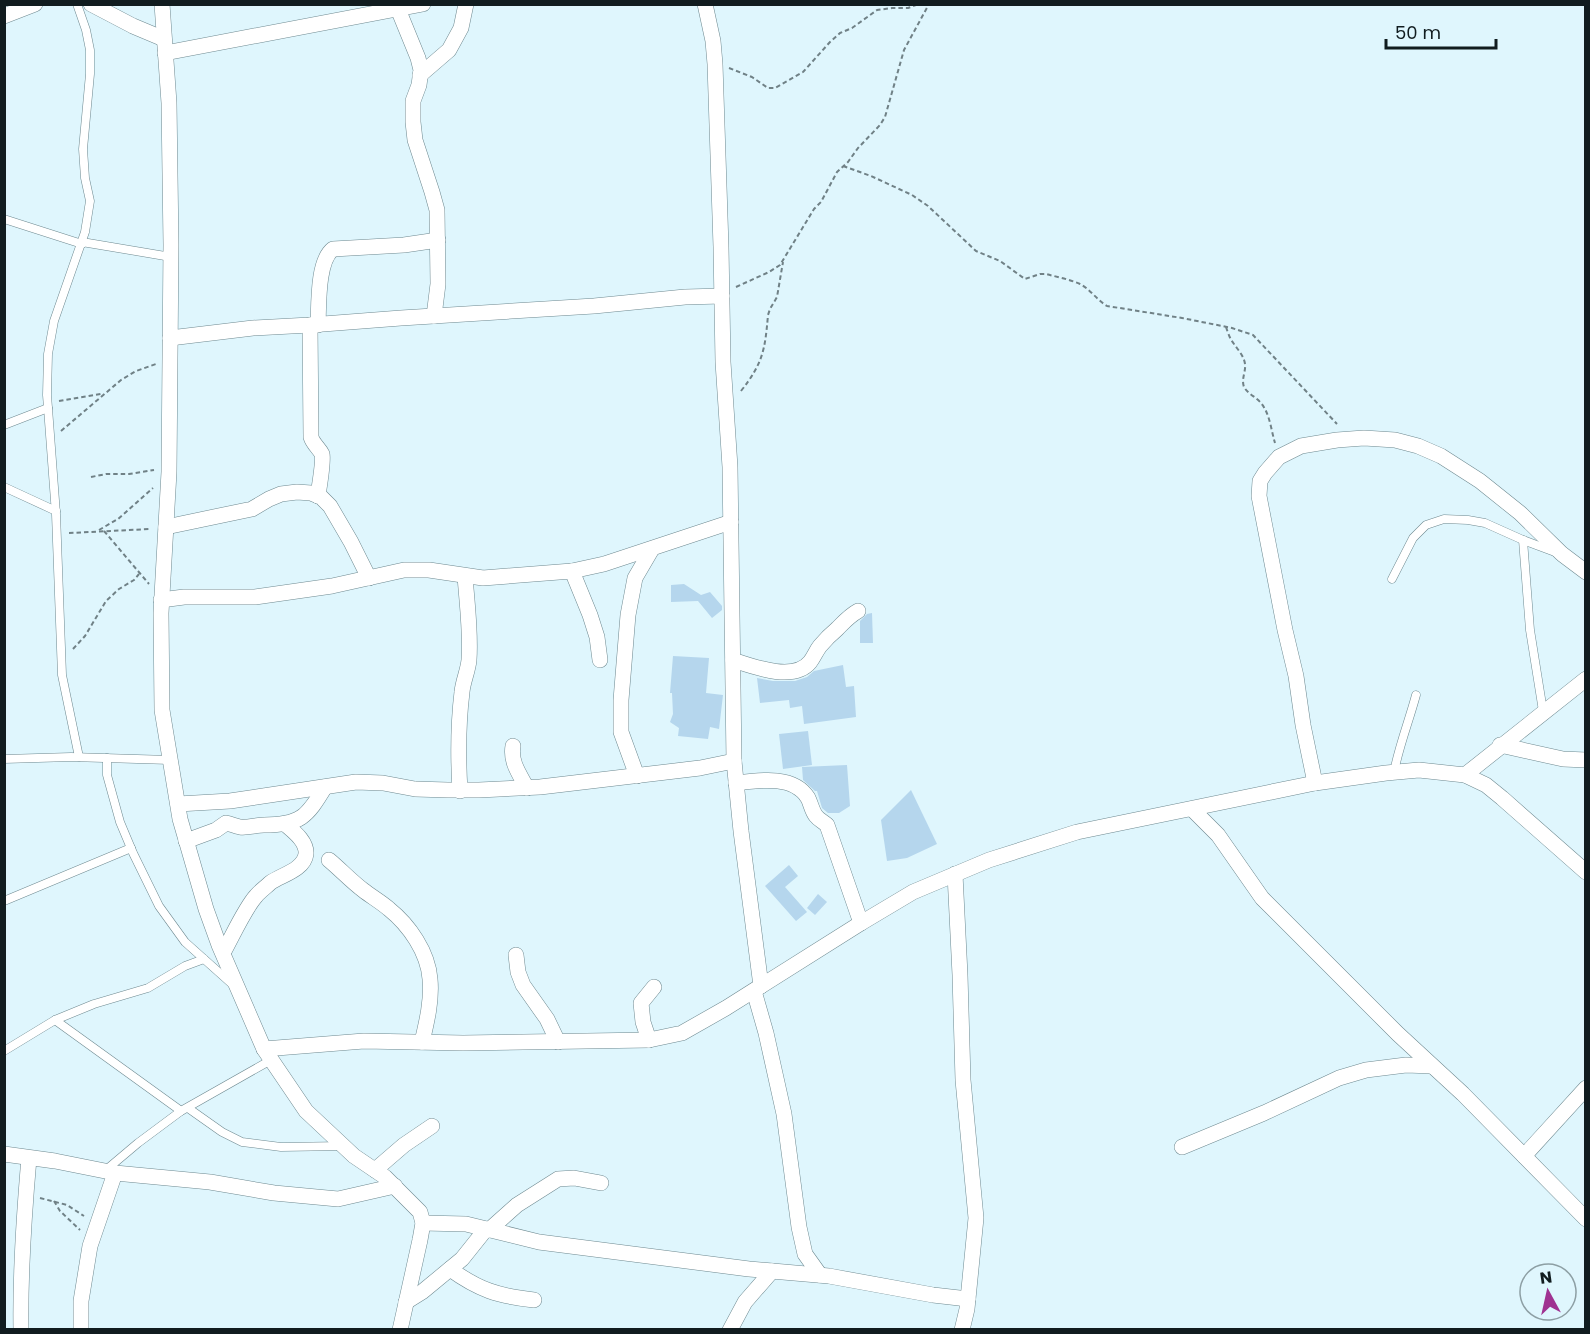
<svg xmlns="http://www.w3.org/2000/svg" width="1590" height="1334" font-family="Poppins,sans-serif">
  <rect width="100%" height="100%" fill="#dff6fd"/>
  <g fill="#b5d6ed">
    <polygon points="684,584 701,595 710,592 722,606 722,610 712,618 698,601 671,602 671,585"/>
    <polygon points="872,613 873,643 860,643 860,621 867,614"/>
    <polygon points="673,656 709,658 706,693 723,695 719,729 710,727 708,739 678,736 679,728 670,722 673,714 672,693 670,693"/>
    <polygon points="843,665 846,687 854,686 856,717 804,724 802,706 790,708 789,700 760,703 757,678 773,681 795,681 807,677 814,671"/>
    <polygon points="808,731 812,765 783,769 779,734"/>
    <polygon points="847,765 850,806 839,813 828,813 822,808 817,791 815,791 803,780 802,767"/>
    <polygon points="911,790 937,844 907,858 887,861 881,820"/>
    <polygon points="789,865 798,876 785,887 807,912 796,921 765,886"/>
    <polygon points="818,894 827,902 815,915 807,908"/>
  </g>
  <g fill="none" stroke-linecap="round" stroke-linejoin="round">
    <defs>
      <g id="lane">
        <polyline points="77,4 86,30 90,50 90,74 83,149 85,178 90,201 85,232 54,321 48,354 47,395 56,514 62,675 79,757"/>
        <polyline points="4,219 82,244"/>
        <polyline points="82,242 171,257"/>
        <polyline points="4,425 48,408"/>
        <polyline points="4,487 56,511"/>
        <polyline points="1523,540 1530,630 1543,711"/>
        <polyline points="1392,579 1413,538 1426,525 1444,519 1468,520 1485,523 1523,540 1555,552"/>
        <polyline points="107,758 107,775 120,822 133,853 159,906 185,942 232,984"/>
        <polyline points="4,759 71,757 170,760"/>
        <path d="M 1394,772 C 1399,746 1409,721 1416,695"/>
        <polyline points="4,901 131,848"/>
        <polyline points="55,1020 181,1111"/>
        <polyline points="4,1051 55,1020 94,1004 148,988 185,966 204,959"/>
        <polyline points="188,1108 222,1132 242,1142 281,1147 343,1146"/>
        <polyline points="106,1170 138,1143 181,1111 271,1060"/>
      </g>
      <g id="street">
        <polyline points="91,4 133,26 164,39"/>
        <polyline points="162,4 169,103 171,245 169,472 161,613 162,710 180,819 206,909 219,945 264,1049 306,1111 354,1156 385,1177 420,1212 423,1223 420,1240 400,1330"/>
        <polyline points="705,4 713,41 715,64 721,247 723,362 730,467 734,761 741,831 761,986"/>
        <polyline points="398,9 418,58 421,70 419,85 413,101 413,122 415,140 432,192 437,210 438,284 434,316"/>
        <polyline points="4,16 35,4"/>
        <polyline points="165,53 423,4"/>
        <polyline points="420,75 449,50 461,28 466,4"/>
        <path d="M 310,325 L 311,437 C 313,444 319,448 322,454 C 324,461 319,487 318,496"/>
        <path d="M 318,325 C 319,306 317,261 333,249 L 404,245 L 438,240"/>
        <polyline points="170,338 253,328 310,325 401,318 594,306 685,297 722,296"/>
        <polyline points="166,527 252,509 269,499 281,494 297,492 311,493 321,497 330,506 351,542 369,578"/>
        <polyline points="572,571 590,615 597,637 600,660"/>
        <polyline points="161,600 184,597 255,597 332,586 404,570 429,570 483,578 572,571 604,564 731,522"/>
        <path d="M 733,660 C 754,667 794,682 810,662 C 814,657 816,651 820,646 C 825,640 831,634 837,629 C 844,622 849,616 858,611"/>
        <polyline points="1500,745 1563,759 1586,760"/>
        <path d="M 513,746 C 510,762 520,775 527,788"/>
        <polyline points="1465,775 1586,679"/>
        <polyline points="637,776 621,732 621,700 628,615 635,578 652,549"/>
        <path d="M 736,783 C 760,780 794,775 808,798 C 811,804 812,811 816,816 C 819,820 824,822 827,825 L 861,923"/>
        <polyline points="1315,783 1303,725 1296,676 1285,630 1259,496 1260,481 1265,473 1279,457 1301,446 1337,440 1364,438 1395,440 1418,446 1441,456 1480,481 1520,513 1562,554 1586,572"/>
        <path d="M 460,791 C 458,758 458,725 462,692 C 463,681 468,671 469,660 C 471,632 467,604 465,576"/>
        <polyline points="178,804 230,801 356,782 383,783 415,789 448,790 479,790 540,787 700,768 734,761"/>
        <polyline points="1192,809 1218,835 1262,898 1398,1034 1463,1094 1586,1219"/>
        <path d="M 186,841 L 216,830 L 226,823 C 231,824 235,826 240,827 C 248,828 256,825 264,825 C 300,825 307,817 325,787"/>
        <path d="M 329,860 C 341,870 351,881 363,890 C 372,897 381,902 389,909 C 409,925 428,952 430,979 C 432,1000 427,1021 422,1042"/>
        <polyline points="955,874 960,975 963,1080 976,1218 967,1309 962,1330"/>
        <path d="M 223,953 C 232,937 245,908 256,896 C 260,891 266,887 270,883 C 281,875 304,870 306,854 C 307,841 293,831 285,824"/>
        <polyline points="516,955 518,972 523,985 547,1019 558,1042"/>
        <polyline points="754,991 766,1033 784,1114 799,1227 805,1254 820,1275"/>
        <polyline points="649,1040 643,1022 641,1003 654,987"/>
        <polyline points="264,1049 364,1041 463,1043 649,1040 682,1033 726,1008 861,923 913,892 989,860 1077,832 1315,783 1386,773 1419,770 1465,775 1486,785 1502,798 1586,872"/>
        <polyline points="1182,1147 1264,1113 1339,1078 1366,1070 1406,1065 1432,1066"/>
        <polyline points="4,1154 55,1161 115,1173 210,1182 274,1193 338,1199 395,1186"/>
        <polyline points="1524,1156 1586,1088"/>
        <polyline points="375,1170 404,1145 432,1126"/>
        <polyline points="423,1223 466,1224 539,1242 749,1269 829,1276 933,1295 968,1299"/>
        <polyline points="489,1230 517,1205 558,1179 574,1178 601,1183"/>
        <path d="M 450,1269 C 479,1290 498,1296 534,1300"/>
        <polyline points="406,1302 422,1292 462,1259 486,1229"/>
        <path d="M 21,1330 C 20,1272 24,1215 29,1158"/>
        <polyline points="81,1330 81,1301 90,1246 115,1173"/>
        <polyline points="730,1330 745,1302 772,1271"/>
      </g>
    </defs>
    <use href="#lane" stroke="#6e8990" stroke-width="9"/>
    <use href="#street" stroke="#6e8990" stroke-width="16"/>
    <g stroke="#708186" stroke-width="2" stroke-dasharray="4.5 3" stroke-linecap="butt">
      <polyline points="729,68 752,77 768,88 775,88 803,72 830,42 840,33 852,28 877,10 892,8 908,8 919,4"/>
      <path d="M 843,166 L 871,176 L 912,195 L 928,206 L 976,251 L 1000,261 L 1025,279 L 1040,274 L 1046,274 C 1057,277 1069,279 1080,284 C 1090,289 1097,300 1107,306 L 1182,318 L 1232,328 L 1253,335 L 1337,424"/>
      <polyline points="736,287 769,272 780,265 814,209 821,202 837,172 848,162 858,148 880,125 885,117 904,50 929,4"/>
      <path d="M 1226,327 C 1228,333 1230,339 1234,344 C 1238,350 1244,356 1245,364 C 1246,372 1241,379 1244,387 C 1248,394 1256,397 1261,403 C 1270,414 1271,430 1275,443"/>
      <path d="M 741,391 C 763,363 765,350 768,315 L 770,309 L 777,297 L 783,262"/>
      <polyline points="59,401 101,394"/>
      <polyline points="61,431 121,380 136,371 156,364"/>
      <polyline points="91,477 106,474 129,474 154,470"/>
      <polyline points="99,530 118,519 153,488"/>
      <polyline points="104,531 149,584"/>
      <polyline points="69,533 150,529"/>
      <polyline points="73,649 85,636 106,601 119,589 134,580 139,574"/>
      <polyline points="40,1198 67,1205 84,1216"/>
      <polyline points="54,1201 60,1211 80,1230"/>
    </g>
    <use href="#lane" stroke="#fff" stroke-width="8"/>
    <use href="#street" stroke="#fff" stroke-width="15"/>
  </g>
  <rect width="1590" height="1334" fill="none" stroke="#111c1f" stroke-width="12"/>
  <g transform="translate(1548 1292) rotate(352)"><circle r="28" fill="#dff6fd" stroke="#8d9fa4" stroke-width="1.5"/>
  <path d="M0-4.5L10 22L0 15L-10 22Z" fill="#9f3291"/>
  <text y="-9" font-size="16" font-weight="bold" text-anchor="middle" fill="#111c1f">N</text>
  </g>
  <path d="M1386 39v9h110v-9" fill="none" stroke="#111c1f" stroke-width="3"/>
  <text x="1395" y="39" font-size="18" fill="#111c1f" stroke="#dff6fd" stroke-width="4.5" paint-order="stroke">50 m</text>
</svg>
